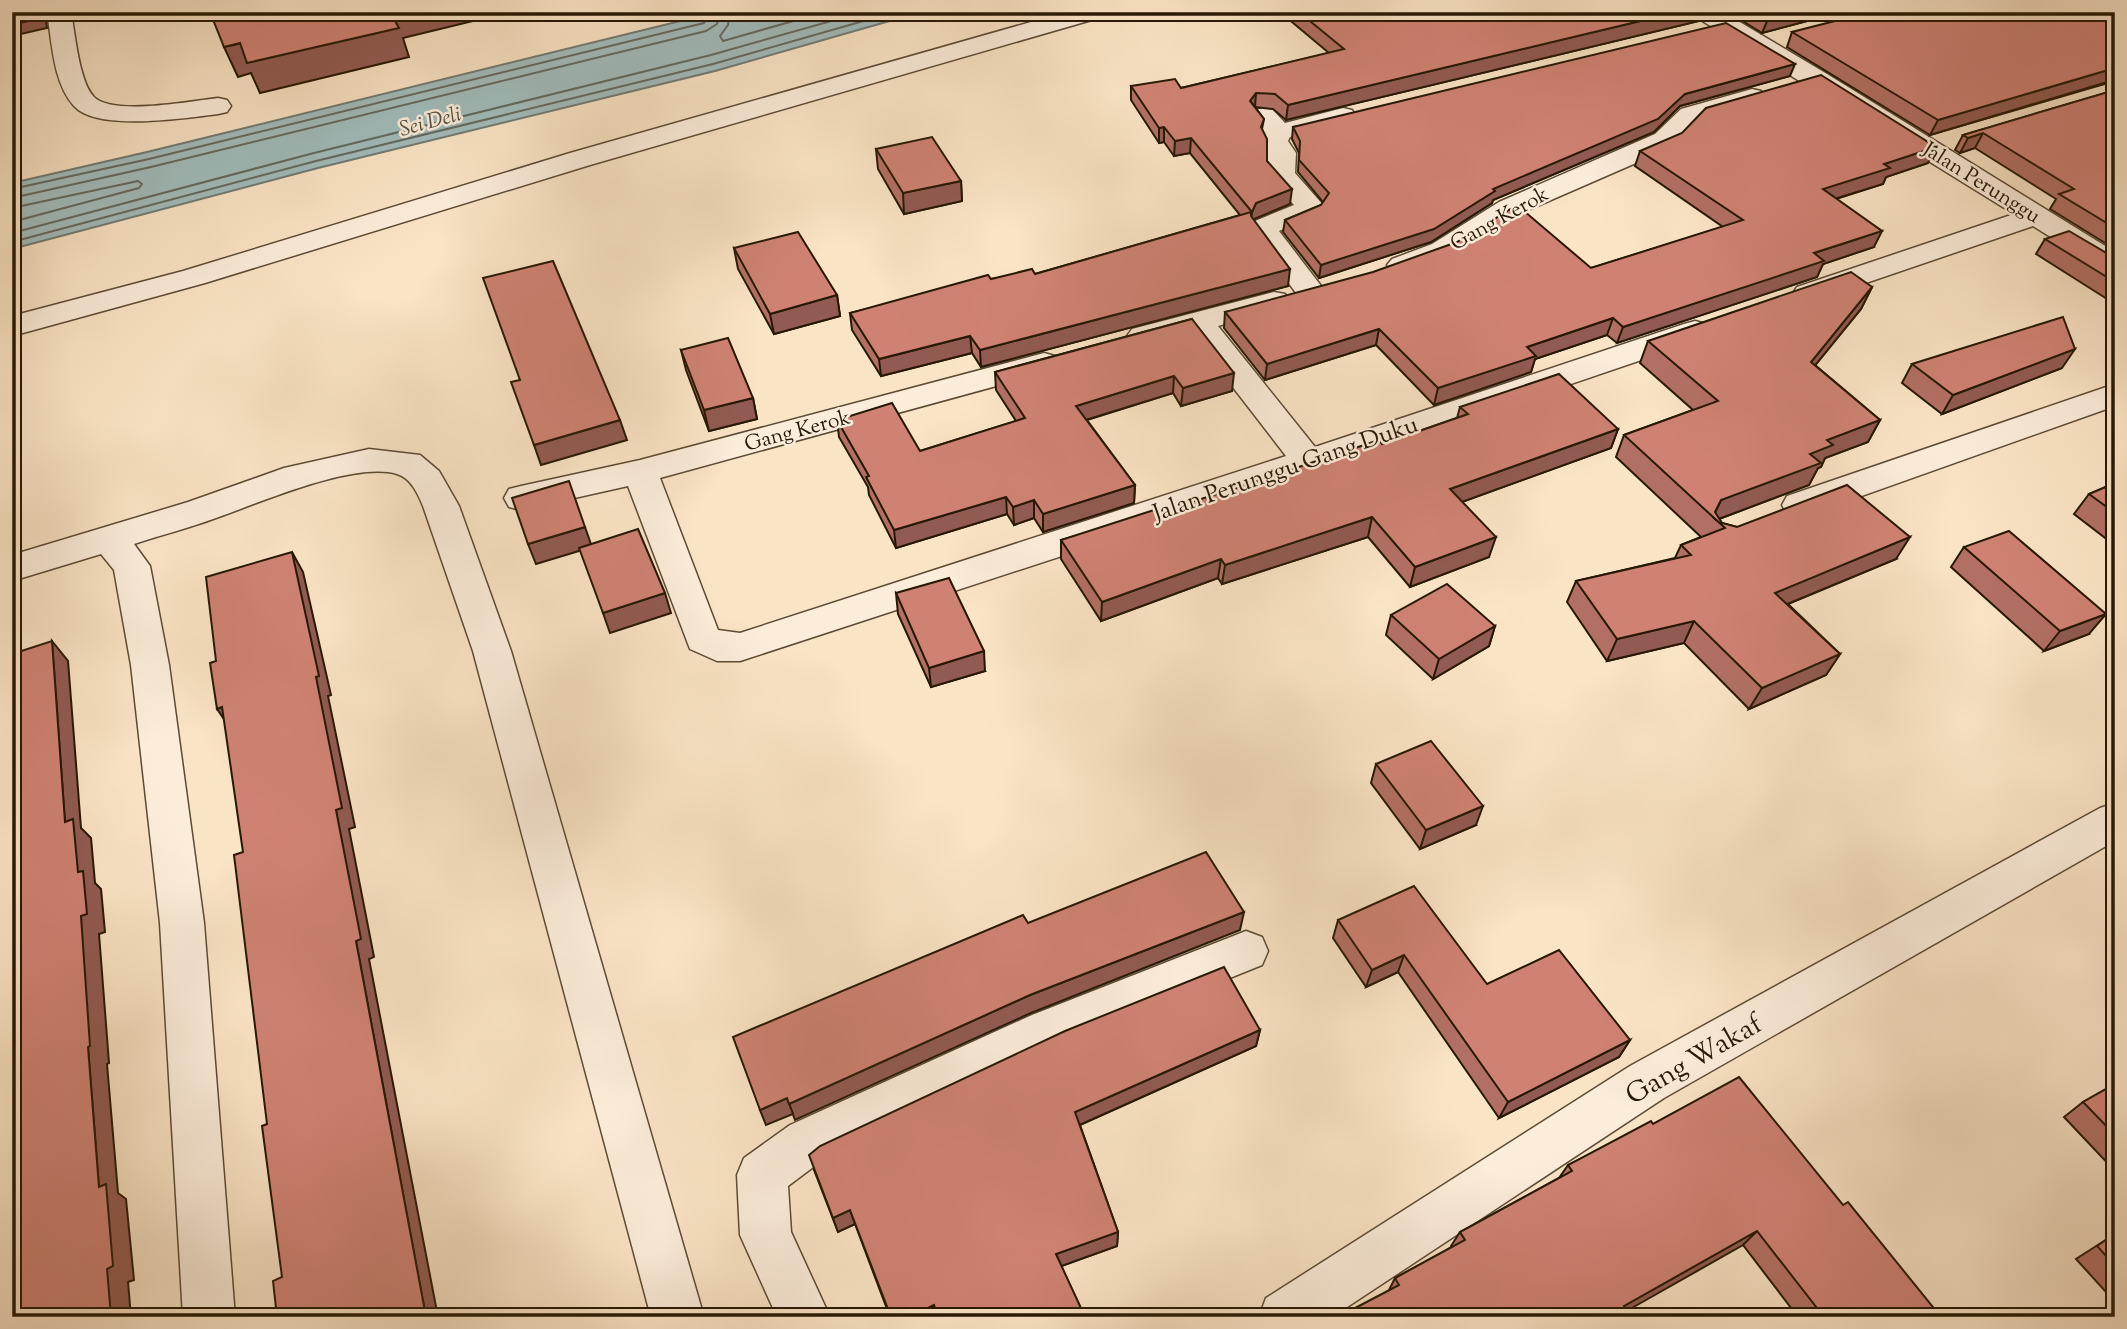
<svg xmlns="http://www.w3.org/2000/svg" width="2127" height="1329" font-family="'Sorts Mill Goudy',serif">
  <rect width="100%" height="100%" fill="#fae4c6"/>
  <filter id="stains"><feTurbulence type="fractalNoise" baseFrequency=".00286" numOctaves="4"/><feColorMatrix values="0 0 0 0 .2 0 0 0 0 .09 0 0 0 0 .02 0 0 0 .5 -.17"/></filter>
  <radialGradient id="worn" r=".72"><stop offset=".6" stop-color="#630" stop-opacity="0"/><stop offset="1" stop-color="#630" stop-opacity=".3"/></radialGradient>
  <polygon fill="#a1bdbd" stroke="#707b73" stroke-width="2" points="717,12 921,12 715,71 318,168 12,249 12,183 147,152"/>
  <g fill="none" stroke-linecap="round" stroke-linejoin="round">
    <g stroke="#646a60" stroke-width="2">
      <polyline points="730,12 728,25 720,36 723,41 825,12"/>
      <polyline points="12,189 149,159 704,23 711,12"/>
      <polyline points="12,198 151,167 706,31 717,24 720,12"/>
      <polyline points="12,208 138,181 142,184 139,188 12,222"/>
      <polyline points="12,233 314,153 711,55 863,12"/>
      <polyline points="12,242 316,161 713,64 895,12"/>
    </g>
    <defs>
      <g id="street">
        <path d="M 47,12 L 71,12 C 75,33 79,82 94,97 C 113,116 192,101 218,98 L 227,100 L 231,106 L 227,112 L 218,114 C 186,118 97,132 74,106 C 53,83 52,42 47,12 Z"/>
        <polygon points="1066,12 1105,12 1102,17 590,165 205,283 12,336 12,316 183,271 570,153"/>
        <polygon points="1693,12 1723,12 1827,74 2115,252 2115,274 2105,271 2033,226 1819,299 1808,302 1797,299 1793,293 1797,287 2014,214 1696,17"/>
        <polygon points="1752,89 1761,91 1765,97 1761,103 1699,121 1675,146 1519,214 1452,256 1402,274 1392,271 1387,265 1392,259 1432,244 1499,202 1655,134 1681,109"/>
        <polygon points="1264,108 1273,110 1285,123 1343,108 1352,110 1356,116 1352,122 1290,137 1288,141 1296,153 1295,173 1324,206 1318,215 1279,231 1325,291 1321,297 1310,300 1299,297 1251,232 1255,221 1294,205 1267,174 1268,153 1262,141 1265,133 1251,116 1255,110"/>
        <polygon points="1274,292 1285,294 1289,301 1285,308 1218,326 1315,447 1684,324 1695,321 1706,324 1711,331 1706,338 1172,520 740,661 717,661 690,649 628,486 521,510 509,507 504,498 509,489 521,486 640,460 1044,353 1055,356 1060,363 1055,370 660,478 718,630 740,633 1286,456 1191,333 1143,346 1132,343 1127,336 1132,329"/>
        <polygon points="2115,384 2115,406 1811,514 1799,517 1787,514 1782,505 1787,496"/>
        <path d="M 369,449 L 420,455 L 439,471 L 459,506 L 511,651 L 704,1317 L 651,1317 L 473,651 L 423,506 C 418,494 411,478 397,474 C 354,461 259,503 216,518 C 189,528 161,535 134,544 L 150,566 L 169,665 L 204,923 L 235,1317 L 183,1317 L 160,923 L 131,665 L 114,570 L 101,554 L 12,581 L 12,555 L 188,502 L 284,468 Z"/>
        <polygon points="2115,803 2115,841 1664,1098 1332,1317 1259,1317 1266,1298 1630,1066 2100,808"/>
        <polygon points="1246,931 1262,937 1268,951 1262,965 1064,1045 824,1159 788,1186 791,1232 830,1317 777,1317 740,1235 737,1175 744,1158 790,1125 1032,1015"/>
      </g>
    </defs>
    <use href="#street" stroke="#5c4b34" stroke-width="3"/>
    <use href="#street" fill="#fcedda" fill-rule="evenodd"/>
  </g>
  <g fill="#b27064" stroke="#271804" stroke-width="2">
    <polygon points="1280,12 1701,12 1699,21 1286,120 1273,109 1255,107 1264,119 1262,129 1267,161 1290,204 1254,219 1253,220 1288,286 981,367 972,353 881,376 852,330 850,313 991,279 1035,274 1240,215 1190,153 1174,156 1164,142 1159,143 1131,100 1131,86 1181,88 1329,53"/>
    <polygon points="1728,12 1841,12 1762,33"/>
    <polygon points="2115,12 2115,81 1930,135 1787,47 1792,32"/>
    <polygon points="1790,76 1680,106 1654,132 1493,200 1492,203 1431,242 1319,278 1283,232 1285,220 1321,205 1323,202 1298,172 1299,153 1292,139 1293,127"/>
    <polygon points="2115,90 2115,249 2050,209 2056,199 1975,148 1960,153 1955,150 1963,135"/>
    <polygon points="876,149 961,181 962,201 904,214 878,169"/>
    <polygon points="1640,151 1928,163 1886,177 1883,184 1836,199 1874,247 1823,264 1817,277 1617,343 1607,335 1535,359 1531,372 1434,405 1376,345 1265,380 1224,328 1225,312 1591,268 1723,227 1635,166"/>
    <polygon points="2045,239 2115,258 2115,304 2036,254"/>
    <polygon points="734,248 837,295 840,316 774,334 738,269"/>
    <polygon points="1872,287 1861,309 1815,365 1880,420 1868,442 1825,458 1821,467 1818,468 1809,485 1719,519 1722,523 1737,527 1896,559 1788,604 1840,654 1826,675 1749,709 1684,643 1607,661 1567,602 1576,581 1675,558 1681,545 1701,537 1616,457 1624,435 1693,410 1640,363 1648,341"/>
    <polygon points="1192,319 1232,391 1181,406 1173,393 1087,420 1135,485 1134,503 1043,532 1034,518 1014,525 1007,514 896,548 869,495 868,487 839,437 837,420 920,451 1016,421 996,390 995,372"/>
    <polygon points="681,350 753,398 757,419 709,431 686,370"/>
    <polygon points="1912,364 2062,368 1942,414 1902,383"/>
    <polygon points="1460,407 1618,429 1611,448 1462,502 1489,557 1410,587 1368,537 1222,584 1218,578 1101,621 1061,559 1061,540 1176,507 1382,444 1457,418"/>
    <polygon points="2115,470 2115,481 2110,477"/>
    <polygon points="2115,483 2115,543 2113,544 2074,514 2089,494"/>
    <polygon points="1964,547 2089,634 2044,651 1951,567"/>
    <polygon points="896,593 985,671 931,687 898,614"/>
    <polygon points="1391,615 1495,626 1489,646 1433,679 1386,635"/>
    <polygon points="1376,764 1476,825 1420,849 1371,783"/>
    <polygon points="1338,920 1487,984 1630,1040 1619,1057 1499,1118 1398,972 1366,987 1333,938"/>
    <polygon points="1260,1030 1256,1046 1080,1125 1118,1232 1117,1246 1061,1266 1085,1317 890,1317 855,1224 838,1232 814,1170"/>
    <polygon points="2115,1084 2115,1171 2064,1117 2083,1102"/>
    <polygon points="1653,1124 1843,1205 1941,1317 1798,1317 1743,1245 1389,1290 1395,1278 1452,1247 1451,1246 1460,1232 1559,1178 1568,1165"/>
    <polygon points="2115,1234 2115,1302 2076,1259"/>
  </g>
  <g fill="#915b51" stroke="#271804" stroke-width="2">
    <polygon points="40,12 45,12 47,28 12,36 12,25"/>
    <polygon points="390,12 510,12 403,38 409,57 260,93 251,73 238,77 224,47"/>
    <polygon points="1678,12 1701,12 1699,21 1286,120 1288,105"/>
    <polygon points="1792,12 1841,12 1762,33 1768,19"/>
    <polygon points="1795,64 1790,76 1680,106 1654,132 1493,200 1492,203 1431,242 1319,278 1321,265 1493,189 1685,94"/>
    <polygon points="2115,68 2114,80 1930,135 1938,120"/>
    <polygon points="1256,93 1255,107 1250,101"/>
    <polygon points="1164,127 1164,142 1159,143 1159,128"/>
    <polygon points="1983,133 1975,148 1960,153 1968,138"/>
    <polygon points="1191,138 1190,153 1174,156 1175,141"/>
    <polygon points="1936,147 1928,163 1886,177 1883,184 1815,205 1823,189 1884,164"/>
    <polygon points="961,181 962,201 904,214 903,193"/>
    <polygon points="1292,189 1290,204 1254,219 1250,227 1252,212 1256,203"/>
    <polygon points="1882,231 1874,247 1823,264 1817,277 1617,343 1623,327 1814,253"/>
    <polygon points="1290,269 1288,286 981,367 980,350"/>
    <polygon points="1872,287 1861,309 1800,384 1811,362"/>
    <polygon points="837,295 840,316 774,334 770,314"/>
    <polygon points="1613,318 1607,335 1535,359 1531,372 1434,405 1438,388 1527,347"/>
    <polygon points="1379,329 1376,345 1265,380 1267,364"/>
    <polygon points="970,336 972,353 881,376 879,359"/>
    <polygon points="2075,349 2062,368 1942,414 1953,395"/>
    <polygon points="1234,373 1232,391 1181,406 1183,388"/>
    <polygon points="1174,376 1173,393 1076,423 1076,406"/>
    <polygon points="753,398 757,419 709,431 704,410"/>
    <polygon points="620,420 627,440 541,465 534,445"/>
    <polygon points="1880,420 1868,442 1825,458 1821,467 1818,468 1809,485 1716,520 1713,517 1721,500 1810,454 1827,440"/>
    <polygon points="1618,429 1611,448 1445,508 1450,489"/>
    <polygon points="1135,485 1134,503 1043,532 1043,514"/>
    <polygon points="1006,497 1007,514 896,548 894,530"/>
    <polygon points="1034,500 1034,518 1014,525 1013,507"/>
    <polygon points="1372,517 1368,537 1222,584 1225,565"/>
    <polygon points="585,527 592,547 536,564 528,544"/>
    <polygon points="1496,537 1489,557 1410,587 1415,567"/>
    <polygon points="1910,537 1896,559 1763,614 1775,593"/>
    <polygon points="292,552 303,572 331,695 328,696 355,827 349,829 374,957 369,959 438,1317 426,1317 356,941 336,810"/>
    <polygon points="1221,559 1218,578 1101,621 1102,602"/>
    <polygon points="665,593 671,613 610,633 603,613"/>
    <polygon points="2106,614 2089,634 2044,651 2060,631"/>
    <polygon points="1694,621 1684,643 1607,661 1617,639"/>
    <polygon points="1495,626 1489,646 1433,679 1439,659"/>
    <polygon points="52,641 68,661 81,828 91,838 95,883 101,889 105,932 99,934 109,1063 107,1064 118,1193 126,1199 134,1280 128,1282 131,1317 111,1317 99,1187 88,1047 65,822"/>
    <polygon points="984,651 985,671 931,687 929,668"/>
    <polygon points="1840,654 1826,675 1749,709 1762,688"/>
    <polygon points="222,707 230,728 217,709"/>
    <polygon points="1483,806 1476,825 1420,849 1426,830"/>
    <polygon points="1244,912 1240,930 1031,1013 795,1120 789,1104 1030,995"/>
    <polygon points="1404,955 1398,972 1366,987 1372,970"/>
    <polygon points="1260,1030 1256,1046 1075,1127 1075,1112"/>
    <polygon points="1630,1040 1619,1057 1499,1118 1508,1102"/>
    <polygon points="787,1098 793,1114 766,1125 760,1110"/>
    <polygon points="850,1210 855,1224 838,1232 833,1218"/>
    <polygon points="1757,1231 1743,1245 1616,1317 1624,1306"/>
    <polygon points="1118,1232 1117,1246 1056,1268 1056,1254"/>
    <polygon points="934,1305 936,1317 910,1317"/>
  </g>
  <g fill="#cf8274" stroke="#271804" stroke-width="2">
    <polygon points="12,12 40,12 41,18 12,25"/>
    <polygon points="210,12 390,12 399,28 247,63 240,43 224,47"/>
    <polygon points="1299,12 1678,12 1288,105 1275,94 1256,93 1250,101 1264,119 1261,127 1267,139 1267,161 1292,189 1256,203 1252,212 1191,138 1175,141 1164,127 1159,128 1131,86 1175,79 1181,88 1344,49"/>
    <polygon points="1757,12 1792,12 1768,19"/>
    <polygon points="1870,12 2115,12 2115,68 1938,120 1792,32"/>
    <polygon points="1726,23 1795,64 1685,94 1658,119 1493,189 1495,191 1434,229 1321,265 1285,220 1321,205 1329,193 1299,160 1300,141 1293,127"/>
    <polygon points="1821,75 1936,147 1884,164 1890,168 1823,189 1882,231 1814,253 1824,261 1623,327 1613,318 1527,347 1536,356 1438,388 1379,329 1267,364 1225,312 1373,272 1457,242 1517,205 1591,268 1743,220 1640,151 1682,133 1706,108"/>
    <polygon points="2115,90 2115,228 2059,194 2074,189 1983,133 1968,138 1963,135"/>
    <polygon points="932,137 961,181 903,193 876,149"/>
    <polygon points="1251,212 1251,216 1290,269 980,350 970,336 879,359 850,313 988,275 991,279 1032,269 1035,274"/>
    <polygon points="2069,231 2115,258 2115,282 2045,239"/>
    <polygon points="798,232 837,295 770,314 734,248"/>
    <polygon points="553,261 620,420 534,445 511,382 520,380 483,278"/>
    <polygon points="1851,272 1872,287 1811,362 1880,420 1827,440 1833,445 1810,454 1821,463 1721,500 1715,512 1722,523 1737,527 1847,485 1910,537 1775,593 1840,654 1762,688 1694,621 1617,639 1576,581 1691,555 1681,545 1725,528 1624,435 1718,401 1648,341"/>
    <polygon points="2063,317 2075,349 1953,395 1912,364"/>
    <polygon points="1192,319 1234,373 1183,388 1174,376 1076,406 1135,485 1043,514 1034,500 1013,507 1006,497 894,530 866,477 869,476 837,420 892,403 920,451 1025,418 995,372"/>
    <polygon points="728,338 753,398 704,410 681,350"/>
    <polygon points="1559,374 1618,429 1450,489 1496,537 1415,567 1372,517 1225,565 1221,559 1102,602 1061,540 1154,510 1176,507 1242,486 1379,440 1382,444 1468,414 1460,407"/>
    <polygon points="569,481 585,527 528,544 512,498"/>
    <polygon points="2115,483 2115,513 2089,494"/>
    <polygon points="638,529 665,593 603,613 579,548"/>
    <polygon points="2009,531 2106,614 2060,631 1964,547"/>
    <polygon points="292,552 319,676 316,677 342,808 336,810 361,939 356,941 426,1317 277,1317 273,1281 282,1277 262,1126 267,1124 234,855 243,852 222,707 217,709 210,663 216,661 206,577"/>
    <polygon points="949,578 984,651 929,668 896,593"/>
    <polygon points="1447,584 1495,626 1439,659 1391,615"/>
    <polygon points="52,641 65,822 73,819 78,872 83,871 87,914 81,916 90,1046 88,1047 99,1187 106,1184 113,1266 107,1269 111,1317 12,1317 12,654"/>
    <polygon points="1431,741 1483,806 1426,830 1376,764"/>
    <polygon points="1206,852 1244,912 1030,995 789,1104 787,1098 760,1110 733,1037 1023,915 1028,923"/>
    <polygon points="1414,886 1487,984 1559,950 1630,1040 1508,1102 1404,955 1372,970 1338,920"/>
    <polygon points="1224,967 1260,1030 1075,1112 1118,1232 1056,1254 1085,1317 938,1317 934,1305 910,1317 891,1317 850,1210 833,1218 809,1155 820,1146 1065,1031"/>
    <polygon points="1739,1077 1843,1205 1848,1202 1941,1317 1824,1317 1757,1231 1624,1306 1632,1317 1338,1317 1399,1285 1395,1278 1465,1240 1460,1232 1572,1171 1568,1165 1651,1121 1653,1124"/>
    <polygon points="2115,1084 2115,1135 2083,1102"/>
    <polygon points="2115,1234 2115,1266 2097,1246"/>
  </g>
  <g text-anchor="middle" stroke-width="5" stroke-linejoin="round" paint-order="stroke">
    <g font-size="21" font-style="italic" fill="#525245" stroke="#fcedda">
      <text transform="translate(430 121) rotate(-15)" y="7">Sei Deli</text>
    </g>
    <g font-size="21" fill="#271804" stroke="#fcedda">
      <text transform="translate(1982 182) rotate(32)" y="7">Jalan Perunggu</text>
      <text transform="translate(1499 218) rotate(-29)" y="7">Gang Kerok</text>
      <text transform="translate(797 430) rotate(-15)" y="7">Gang Kerok</text>
    </g>
    <g font-size="24" fill="#271804" stroke="#fcedda">
      <text transform="translate(1285 468) rotate(-19)" y="8">Jalan Perunggu Gang Duku</text>
    </g>
    <g font-size="28" fill="#271804" stroke="#fcedda">
      <text transform="translate(1693 1058) rotate(-30)" y="10">Gang Wakaf</text>
    </g>
  </g>
  <rect width="2127" height="1329" fill="none" stroke="#fae4c6" stroke-width="42"/>
  <rect x="14" y="14" width="2099" height="1301" fill="none" stroke="#271804" stroke-width="3.5"/>
  <rect x="21" y="21" width="2085" height="1287" fill="none" stroke="#271804" stroke-width="2"/>
  <rect width="100%" height="100%" filter="url(#stains)"/>
  <rect width="100%" height="100%" fill="url(#worn)"/>
</svg>
